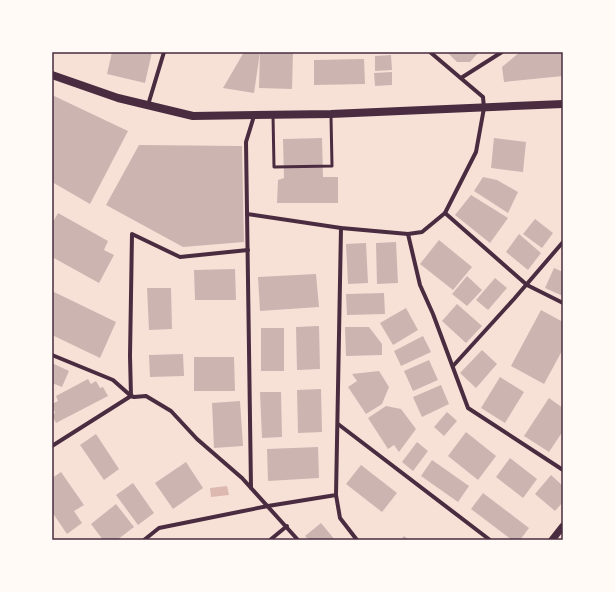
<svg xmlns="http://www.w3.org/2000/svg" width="615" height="592" font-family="Bitter,serif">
  <rect width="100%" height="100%" fill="#f7e1d7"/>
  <polygon fill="#dcb8b0" points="227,486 229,495 211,497 210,488"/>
  <g fill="#ccb4b1">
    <polygon points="112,52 152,52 145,83 107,74"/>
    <polygon points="244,52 260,52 254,93 223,88"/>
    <polygon points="260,52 293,52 292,89 259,88"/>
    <polygon points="447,52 479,52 470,62 457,62"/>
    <polygon points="520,52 563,52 563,76 504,82 502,67"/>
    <polygon points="391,55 392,70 375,71 375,56"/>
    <polygon points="364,59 365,84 314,85 314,60"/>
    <polygon points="392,72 392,85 375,86 374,73"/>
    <polygon points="52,95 128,131 90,204 52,182"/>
    <polygon points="322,138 323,177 338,177 338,203 277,203 278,180 284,178 283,139"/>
    <polygon points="494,138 526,142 523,172 491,168"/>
    <polygon points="139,145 242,146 244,242 183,247 106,205"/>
    <polygon points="483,177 497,180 518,192 508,213 474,191"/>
    <polygon points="471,195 508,218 490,243 455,215"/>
    <polygon points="58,213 108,241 104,250 114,255 99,283 52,257 52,224"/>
    <polygon points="535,219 553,233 542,248 523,234"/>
    <polygon points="519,234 541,253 528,270 506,252"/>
    <polygon points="439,240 472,267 453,290 420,264"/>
    <polygon points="396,242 398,283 377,284 376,243"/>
    <polygon points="366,243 368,283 348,284 346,244"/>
    <polygon points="554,268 563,272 563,296 545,288"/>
    <polygon points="235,269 236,300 195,300 194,270"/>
    <polygon points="316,274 319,307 260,311 258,277"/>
    <polygon points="467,276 482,290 467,306 452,294"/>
    <polygon points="495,278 507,288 488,310 476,300"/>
    <polygon points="147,288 171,288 172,329 149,330"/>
    <polygon points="52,291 116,322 100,358 52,335"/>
    <polygon points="384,293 385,314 347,315 346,294"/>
    <polygon points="457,304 482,326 466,343 442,321"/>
    <polygon points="406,308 418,330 393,345 380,323"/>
    <polygon points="541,310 563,322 563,349 544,384 511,366"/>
    <polygon points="319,326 320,369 297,370 296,327"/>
    <polygon points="345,327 369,327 382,344 382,355 346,356"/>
    <rect x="261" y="328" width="23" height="43"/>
    <polygon points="423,336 431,352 401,366 394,351"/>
    <polygon points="482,350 497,364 476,388 460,373"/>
    <polygon points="183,354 184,376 150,377 149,355"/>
    <polygon points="194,357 234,357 235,391 194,391"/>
    <polygon points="429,360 438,380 413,391 404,371"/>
    <polygon points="52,363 69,371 62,387 52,383"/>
    <polygon points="379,371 389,387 382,404 366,414 348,387 357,381 352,374"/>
    <polygon points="500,377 524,392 505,423 481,408"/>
    <polygon points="88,379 91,384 96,381 100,388 103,387 108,396 56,423 52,415 55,413 52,404 58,401 56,396"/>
    <polygon points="441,385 449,404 422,417 413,397"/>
    <polygon points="321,389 322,432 298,433 297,390"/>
    <polygon points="260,392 281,392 282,437 262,438"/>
    <polygon points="549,398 563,408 563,431 549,452 524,436"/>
    <polygon points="240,401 243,446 214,448 212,403"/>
    <polygon points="386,406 401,409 416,429 399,452 394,445 388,449 368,418"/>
    <polygon points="447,412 457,421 444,436 434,427"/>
    <polygon points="466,432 496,456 478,480 448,456"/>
    <polygon points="96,434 119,469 104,480 80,445"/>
    <polygon points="417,442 428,451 413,471 402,462"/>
    <polygon points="318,447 319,478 268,481 267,449"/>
    <polygon points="510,458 537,479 523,498 496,477"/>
    <polygon points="432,460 469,486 458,502 421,476"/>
    <polygon points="186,462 203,488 173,509 155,483"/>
    <polygon points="361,465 397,493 382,512 346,484"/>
    <polygon points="61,472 84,505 74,511 82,523 67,534 52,512 52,478"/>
    <polygon points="551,475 563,486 563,502 555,511 535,494"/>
    <polygon points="133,483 154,513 138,525 116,495"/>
    <polygon points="483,493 529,528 520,540 512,540 471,509"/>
    <polygon points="116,504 134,527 117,540 103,540 91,524"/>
    <polygon points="321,523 335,540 309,540 305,536"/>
    <polygon points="404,536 409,540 401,540"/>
  </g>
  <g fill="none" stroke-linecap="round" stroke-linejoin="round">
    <polyline stroke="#4a2c40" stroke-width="3" points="273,115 274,167 332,166 331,116"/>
    <g stroke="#4a2c40" stroke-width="4">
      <polyline points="461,78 502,52"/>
      <polyline points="148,105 164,52"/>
      <polyline points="445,213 527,285 563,303"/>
      <polyline points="247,214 341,228 408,234 422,232 445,213 476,152 484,108 483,97 430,52"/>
      <polyline points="408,234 420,285 433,314 468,408 563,470"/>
      <polyline points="52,355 113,380 131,396 134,397 146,396 171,411 197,439 242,478 298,540"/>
      <polyline points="453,366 514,299 563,242"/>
      <polyline points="131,396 130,356 132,234 180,257 248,250"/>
      <polyline points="338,424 490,540"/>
      <polyline points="52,446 131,396"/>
      <polyline points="251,488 246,142 254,116"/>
      <polyline points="336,495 340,518 357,540"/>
      <polyline points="144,540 159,528 268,506 336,495 341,228"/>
      <polyline points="270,540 287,526"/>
    </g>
    <polyline stroke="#4a2c40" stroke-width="7" points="552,540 563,526"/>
    <polyline stroke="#4a2c40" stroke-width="8" points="52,75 118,98 193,116 331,114 563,104"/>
  </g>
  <rect width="615" height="592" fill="none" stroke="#fffaf5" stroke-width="106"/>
  <rect x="53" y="53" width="509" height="486" fill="none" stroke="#4a2c40" stroke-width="1.5"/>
</svg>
